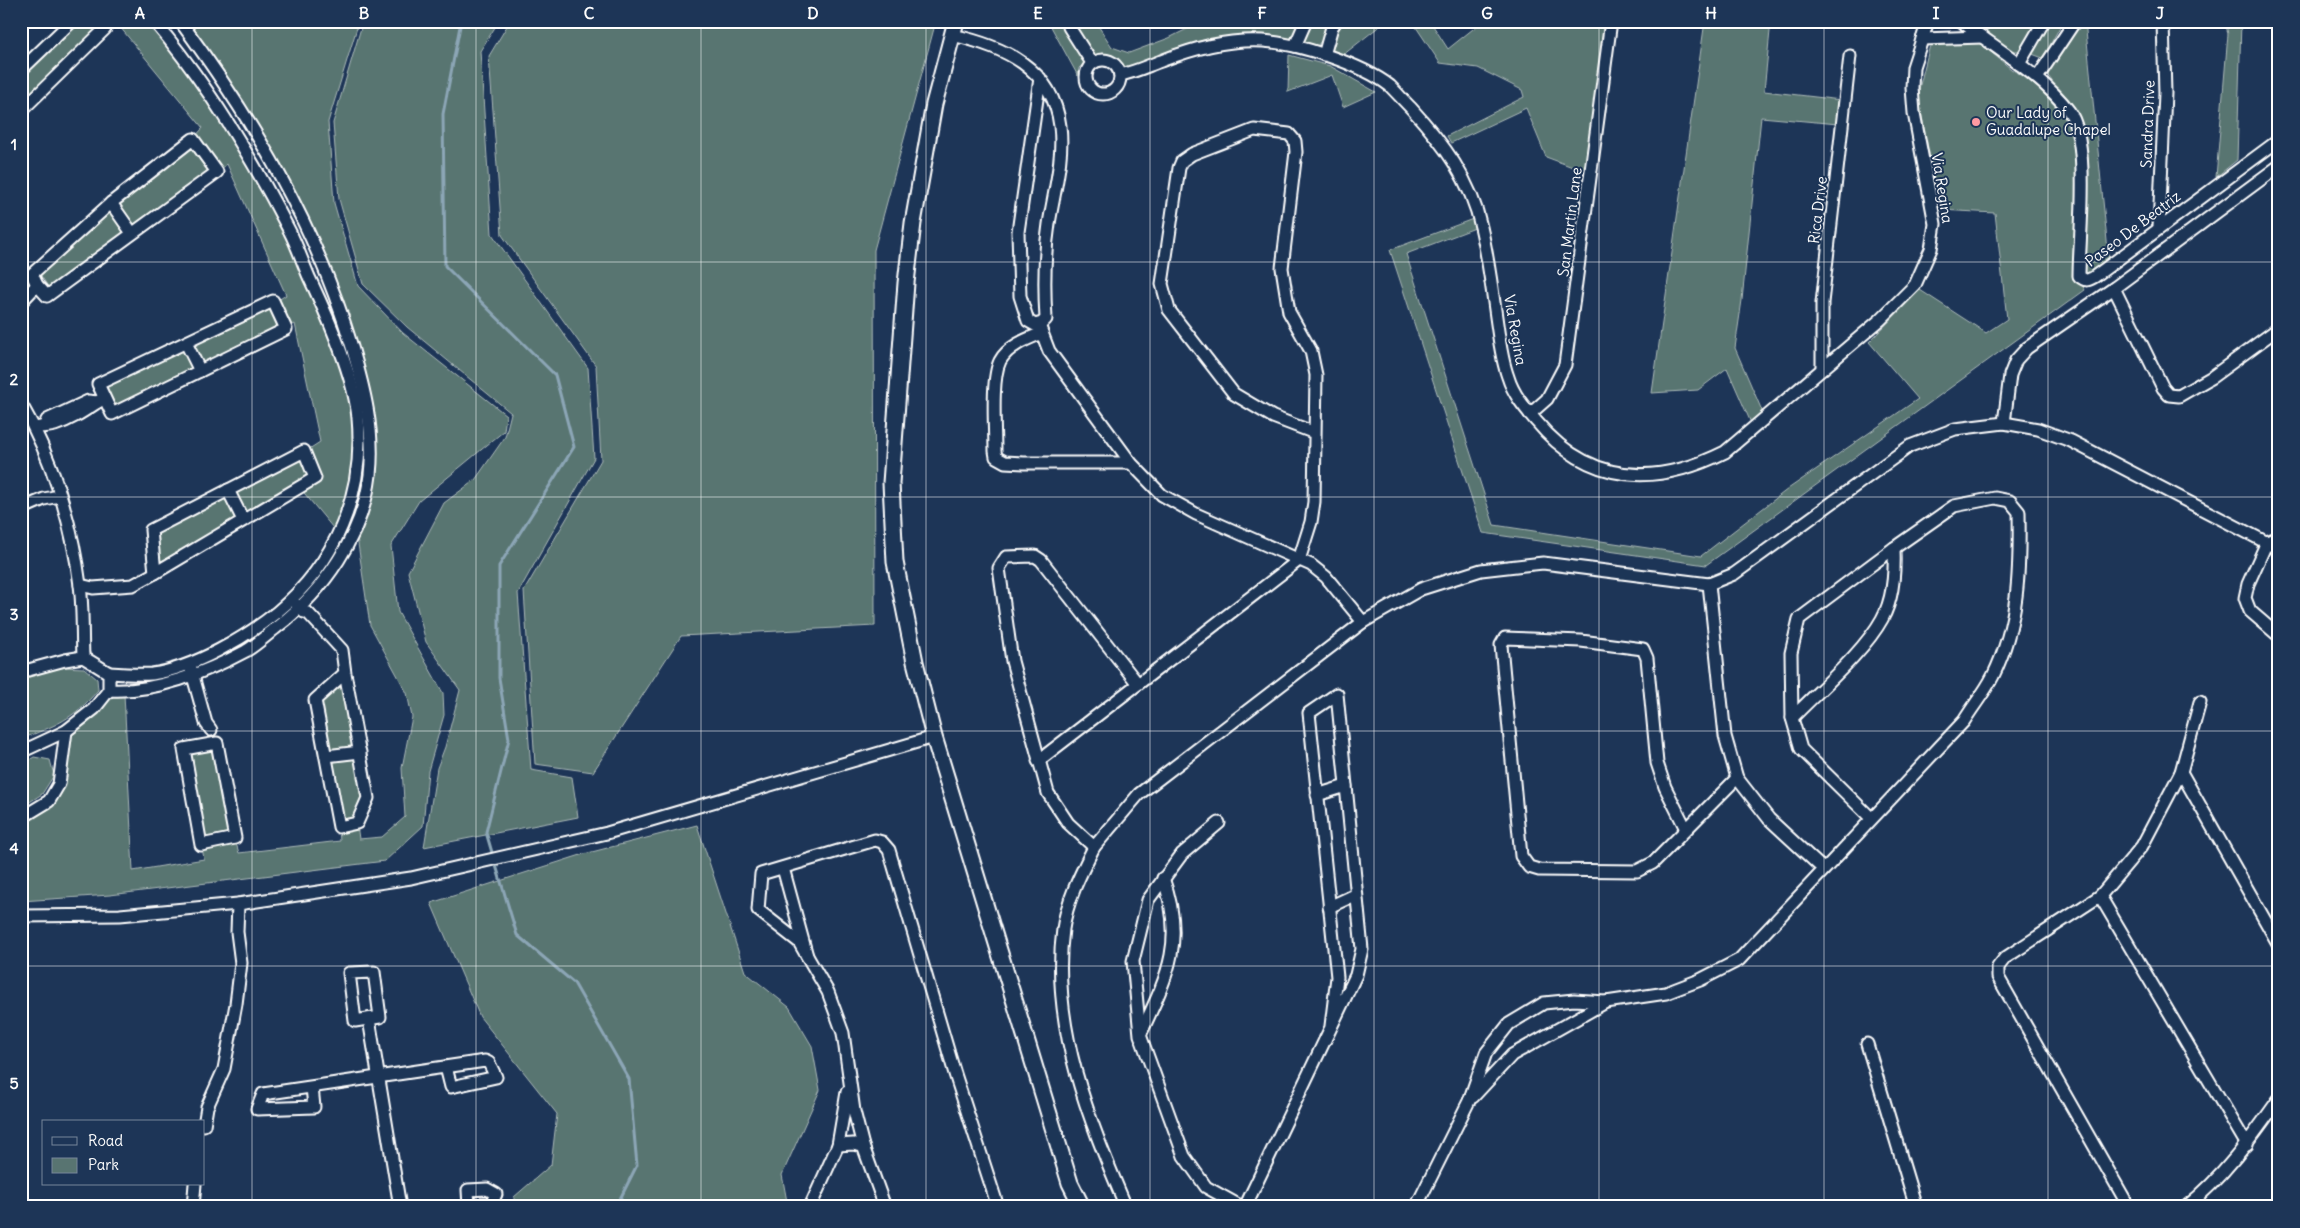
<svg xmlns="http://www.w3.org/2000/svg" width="2300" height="1228" font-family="Delius,sans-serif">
  <rect width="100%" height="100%" fill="#1d3557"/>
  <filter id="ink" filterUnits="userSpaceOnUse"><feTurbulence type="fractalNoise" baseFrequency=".02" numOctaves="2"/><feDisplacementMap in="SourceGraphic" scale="10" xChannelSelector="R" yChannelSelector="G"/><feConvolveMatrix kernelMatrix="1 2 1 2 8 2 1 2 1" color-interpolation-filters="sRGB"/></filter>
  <g filter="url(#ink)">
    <g fill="#587471" stroke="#acbab8">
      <polygon points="78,21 92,21 101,29 29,98 21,91 21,75"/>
      <polygon points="115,21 152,21 237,139 286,232 335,348 350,399 356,433 350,487 338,534 300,488 316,478 306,451 320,442 295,324 287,328 275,302 286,295 227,164 218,172 193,139 203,128"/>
      <polygon points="181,21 359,21 328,122 334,203 358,286 403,333 506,415 504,431 419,501 391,546 398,612 443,693 444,715 428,771 423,826 385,861 110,895 21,901 21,822 50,802 67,732 105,697 124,694 133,871 204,859 202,847 235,840 239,853 340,841 339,828 357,825 359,839 382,837 405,817 402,768 412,717 407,693 370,625 356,530 366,505 372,418 307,224"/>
      <polygon points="363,21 499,21 480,51 492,234 588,368 594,458 518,593 531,770 572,777 578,817 424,847 437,768 445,747 460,690 426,642 408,572 444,503 475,480 505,437 511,413 407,327 363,284 339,199 333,123"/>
      <polygon points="510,21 936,21 874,250 875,626 681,636 593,772 535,764 524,591 601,460 596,366 502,235 489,56"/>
      <polygon points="976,21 1033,21 974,26"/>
      <polygon points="1048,21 1095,21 1112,47 1129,53 1169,38 1203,21 1302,21 1290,42 1252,36 1206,39 1120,70 1107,63 1090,59 1079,68 1078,76"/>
      <polygon points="1309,21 1329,21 1322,40 1317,46 1308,47 1302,42"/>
      <polygon points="1342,21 1386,21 1343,55 1328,50"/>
      <polygon points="1412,21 1430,21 1448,49 1483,21 1606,21 1586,172 1546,157 1526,108 1451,143 1447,136 1524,97 1522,90 1478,68 1440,63"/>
      <polygon points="1705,21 1771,21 1764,91 1841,100 1838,124 1761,117 1742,300 1735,348 1763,413 1751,423 1727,368 1698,390 1652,393"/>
      <polygon points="1970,21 2042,21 2024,51 2010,51"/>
      <polygon points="2050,21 2063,21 2043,58 2032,54"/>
      <polygon points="2083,21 2085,21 2109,261 2099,270 2085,276 2082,272 2074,111 2046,73 2061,47"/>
      <polygon points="2225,21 2241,21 2237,160 2216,177 2228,34"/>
      <polygon points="1979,42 2011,69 2032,81 2063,114 2072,136 2076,162 2077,277 2085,290 1706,565 1483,533 1390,250 1473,219 1475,228 1406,254 1494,525 1701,556 1788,489 1918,399 1869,342 1920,290 1986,333 2007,319 1995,213 1940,210 1920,106 1919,89 1930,45"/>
      <polygon points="1289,55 1330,66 1376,92 1343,107 1332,75 1288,92"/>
      <polygon points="192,146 211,172 134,229 118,203"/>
      <polygon points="109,210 126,232 49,288 39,273"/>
      <polygon points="272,305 283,328 201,368 190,344"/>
      <polygon points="185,348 195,370 114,410 101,385"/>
      <polygon points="302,455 312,478 244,518 230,491"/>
      <polygon points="227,494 240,519 158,570 154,532"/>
      <path d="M 62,667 L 84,668 L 97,679 L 98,690 C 74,719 55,726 21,739 L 21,678 Z"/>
      <polygon points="343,681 356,750 327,753 318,702"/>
      <polygon points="213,749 231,836 204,840 188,754"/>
      <polygon points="358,755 364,798 354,820 341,823 329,758"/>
      <polygon points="34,757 50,760 54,775 42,794 28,803 21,800 23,764"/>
      <polygon points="697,825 745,972 789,1007 812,1046 820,1090 782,1175 788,1207 514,1207 514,1197 551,1165 557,1114 480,1017 431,903 584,854"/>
    </g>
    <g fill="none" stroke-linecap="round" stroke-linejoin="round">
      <g stroke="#8ca6b6" stroke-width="3">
        <polyline points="461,21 443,114 445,266 555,375 574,447 499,566 499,678 509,739 486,832 493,856"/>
        <polyline points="495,862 517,935 574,983 629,1079 637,1165 616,1207"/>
      </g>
      <defs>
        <g id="street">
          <path d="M 1961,21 C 1996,49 2042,75 2069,111 C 2091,141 2079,237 2079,276 C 2085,281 2087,281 2094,277 L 2279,140"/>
          <polyline points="1069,27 1092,63"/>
          <path d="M 952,35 C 1003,46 1053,68 1060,126 C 1064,158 1054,192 1049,224 C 1044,256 1044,286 1046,319 L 1042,323 L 1035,325 L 1028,321 L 1020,296 L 1018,232 L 1040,78"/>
          <polyline points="1922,39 1982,37"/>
          <polyline points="1295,46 1306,21"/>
          <polyline points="1324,55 1332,27 1336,21"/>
          <circle cx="1103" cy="77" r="17"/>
          <polyline points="2019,64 2044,21"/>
          <polyline points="21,70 72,21"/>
          <path d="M 1120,75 C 1135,72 1147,66 1161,61 C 1194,48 1227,39 1263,41 C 1299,44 1362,64 1390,86 C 1397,93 1404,101 1411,108 C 1443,143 1471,180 1481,227 C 1488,257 1492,287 1496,317 C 1499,337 1501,358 1508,377 C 1513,394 1525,408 1536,421 C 1589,485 1655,487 1725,452 L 1880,320 L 1915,285 L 1931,249 L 1935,224 L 1914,113 L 1912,88 L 1913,67 L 1928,21"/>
          <polyline points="2037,78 2075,21"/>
          <polyline points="21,111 105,29 97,21"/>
          <polygon points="193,139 217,172 47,296 37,285 32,274 111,203"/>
          <polyline points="111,203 132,233"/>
          <polyline points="2159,227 2165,93 2163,21"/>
          <polyline points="2114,288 2163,388 2169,395 2179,396 2212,377 2279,328"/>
          <polygon points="273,301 286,329 112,414 98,384"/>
          <polyline points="21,302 37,285"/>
          <polyline points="1039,325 1049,351 1131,463 1162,495 1196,514 1311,565 1326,577 1363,622"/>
          <path d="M 1042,333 C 1027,339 1008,346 1000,361 C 991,379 995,429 995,451 L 996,457 L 1005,462 L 1024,463 L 1131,463"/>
          <polyline points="186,343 200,371"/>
          <polyline points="1822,368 1822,303 1850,56"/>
          <path d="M 21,404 C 52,457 72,523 80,585 C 83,608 82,633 83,657"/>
          <polyline points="1530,414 1547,399 1565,365 1611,21"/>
          <polyline points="2004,423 2010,375 2016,360 2027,348 2114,288 2279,166"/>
          <polyline points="45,425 47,420 88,401 98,402"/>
          <path d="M 35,428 C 42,426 49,427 55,425 C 74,419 88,408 104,398"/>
          <polygon points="304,451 315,478 155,573 151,530"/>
          <polyline points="228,490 243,520"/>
          <polyline points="21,509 44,499 59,496"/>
          <polyline points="2279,537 2267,542 2248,584 2245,598 2250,611 2279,636"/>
          <polyline points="1709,584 1725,736 1737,778 1769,819 1823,869"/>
          <polyline points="80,585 93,588 133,585 155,573"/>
          <polyline points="297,605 304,612 308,613 342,650 345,673 368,798 357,823 339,827 315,700 345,673"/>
          <polyline points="191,669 206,723 211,730"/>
          <polyline points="21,672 65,660 83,657 109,673 109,690 94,709 66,731 21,752"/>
          <path d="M 109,673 C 123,674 138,675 152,674 C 194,668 245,638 277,612 C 335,564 365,494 358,418 C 354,376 327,315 309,277 C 302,261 297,245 289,230 C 251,156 208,85 154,21"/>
          <path d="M 109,690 C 154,693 207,672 246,651 C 257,644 267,635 277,627 C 324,591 363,535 370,475 C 375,431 364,388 352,347 C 315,224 255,123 180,21"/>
          <path d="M 1792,718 C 1819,690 1864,652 1882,619 C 1894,598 1895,571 1894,548"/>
          <polygon points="217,743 235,838 201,845 184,749"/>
          <polyline points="326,756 360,752"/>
          <polyline points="1038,761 1138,684"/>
          <polyline points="2181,772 2200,702"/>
          <polyline points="1317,795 1346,786"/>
          <polyline points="21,818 49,801 59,784 66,731"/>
          <polyline points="1219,823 1182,854 1148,900 1133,961 1140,1035 1184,1156 1206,1187 1242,1207"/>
          <polyline points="1686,829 1665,787 1657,763 1647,658 1643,649 1581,641 1505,638 1501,645 1521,856 1529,867 1539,870 1637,871 1653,863 1737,778"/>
          <polyline points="1094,847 1139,794 1363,622 1421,589 1481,570 1543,563 1709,584 1734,574 1910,446 1955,429 2004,423 2038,429 2071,441 2279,549"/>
          <polyline points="783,868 807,956 828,992 843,1033 854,1111 863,1146 885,1207"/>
          <polyline points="2100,896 2247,1145"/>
          <polyline points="1329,907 1355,895"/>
          <polyline points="21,916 120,915 238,904 411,878 607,833 934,737"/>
          <polyline points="807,956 799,942 758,910 761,874 875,840 882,842 889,850 955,1074 998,1207"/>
          <polygon points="374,972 380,1017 355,1021 349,973"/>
          <polyline points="369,1019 400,1207"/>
          <path d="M 1141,1033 C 1167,977 1186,941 1163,878"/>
          <polyline points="1867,1044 1916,1207"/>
          <polyline points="312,1087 314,1107 257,1109 263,1094 485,1061 489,1063 496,1077 451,1087 446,1067"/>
          <polyline points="1473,1097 1512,1055 1606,1002"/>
          <polyline points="204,1125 207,1107 224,1069 236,1004 241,963 237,932 238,904"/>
          <polyline points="838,1145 853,1144 863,1146"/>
          <polyline points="193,1207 195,1184"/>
          <polyline points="469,1207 468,1190 487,1189 496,1194 490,1207"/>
          <polyline points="810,1207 838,1145 847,1092"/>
          <path d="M 1126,1207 C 1089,1120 1050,1025 1063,929 C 1067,900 1081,873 1094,847 L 1068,823 L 1048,793 L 1012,661 L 999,568 L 1006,557 L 1035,556 L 1041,560 L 1138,684 L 1299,560 L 1311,522 L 1314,502 L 1316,375 L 1311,351 L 1289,312 L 1282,268 L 1296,152 L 1295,141 L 1289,134 L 1254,130 L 1192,154 L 1182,161 L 1179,168 L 1162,284 L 1169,310 L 1234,394 L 1273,417 L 1315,433"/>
          <polyline points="1245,1207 1356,975 1362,949 1337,694 1309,713 1337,977 1331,1026"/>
          <path d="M 1416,1207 L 1469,1101 L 1486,1053 L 1509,1024 L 1544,1003 L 1574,1000 L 1606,1002 L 1666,993 L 1700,980 L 1739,960 L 1964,721 C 1973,706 1985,692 1993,676 C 2019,623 2020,570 2019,512 L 2010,501 L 1995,498 L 1954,506 L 1894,548 L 1799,619 L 1791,653 L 1792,718 L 1801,749 L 1871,818"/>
          <polyline points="2129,1207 1998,977 1998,967 2005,958 2100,896 2142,846 2181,772 2279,945"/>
          <path d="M 2186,1207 C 2224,1177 2252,1137 2279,1099"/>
        </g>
        <polyline id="secondary" points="956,21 934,104 913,223 906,283 891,483 895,562 915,662 934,737 1070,1183 1082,1207"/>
      </defs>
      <use href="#street" stroke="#fff" stroke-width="15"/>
      <use href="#secondary" stroke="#fff" stroke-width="19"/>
      <use href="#street" stroke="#1d3557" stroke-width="11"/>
      <use href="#secondary" stroke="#1d3557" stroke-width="15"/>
    </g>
  </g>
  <path fill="none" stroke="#fff" stroke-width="1" stroke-opacity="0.55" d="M 252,21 L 252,1207M 476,21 L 476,1207M 701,21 L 701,1207M 926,21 L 926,1207M 1150,21 L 1150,1207M 1374,21 L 1374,1207M 1599,21 L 1599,1207M 1824,21 L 1824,1207M 2048,21 L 2048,1207M 21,262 L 2279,262M 21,497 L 2279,497M 21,731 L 2279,731M 21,966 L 2279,966"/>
  <circle fill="#ff9aa2" stroke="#1d3557" stroke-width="2" cx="1976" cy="122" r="5"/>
  <g text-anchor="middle" stroke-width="4" stroke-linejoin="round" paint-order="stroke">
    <g font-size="15" fill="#fff" stroke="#1d3557" text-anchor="start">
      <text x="1986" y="118">Our Lady of<tspan x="1986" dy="17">Guadalupe Chapel</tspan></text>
    </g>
    <g font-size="15" fill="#fff" stroke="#1d3557">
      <text transform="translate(2148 124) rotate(-88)" y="5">Sandra Drive</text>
      <text transform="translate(1942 188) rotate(81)" y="5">Via Regina</text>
      <text transform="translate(1818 210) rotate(-83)" y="5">Rica Drive</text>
      <text transform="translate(1570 222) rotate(-83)" y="5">San Martin Lane</text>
      <text transform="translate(2133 229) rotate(-37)" y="5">Paseo De Beatriz</text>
      <text transform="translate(1515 330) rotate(80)" y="5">Via Regina</text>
    </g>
  </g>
  <rect width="2300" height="1228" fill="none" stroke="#1d3557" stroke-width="55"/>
  <rect x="42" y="1120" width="162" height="65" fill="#1d3557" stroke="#77869a"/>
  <rect x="52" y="1137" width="25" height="8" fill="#1d3557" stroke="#77869a"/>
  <text x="88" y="1146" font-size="15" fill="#ffffff">Road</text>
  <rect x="52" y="1158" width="25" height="15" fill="#587471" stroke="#77869a"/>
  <text x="88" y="1170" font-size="15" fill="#ffffff">Park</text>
  <rect x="28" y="28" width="2244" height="1172" fill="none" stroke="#fff" stroke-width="2"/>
  <g font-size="16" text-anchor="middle" font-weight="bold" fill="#fff">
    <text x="140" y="19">A</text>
    <text x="364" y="19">B</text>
    <text x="589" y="19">C</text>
    <text x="813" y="19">D</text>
    <text x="1038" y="19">E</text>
    <text x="1262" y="19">F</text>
    <text x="1487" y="19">G</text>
    <text x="1711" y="19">H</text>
    <text x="1936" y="19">I</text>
    <text x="2160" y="19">J</text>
    <text x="14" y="150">1</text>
    <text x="14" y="385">2</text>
    <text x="14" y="620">3</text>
    <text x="14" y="854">4</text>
    <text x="14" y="1089">5</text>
  </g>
</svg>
